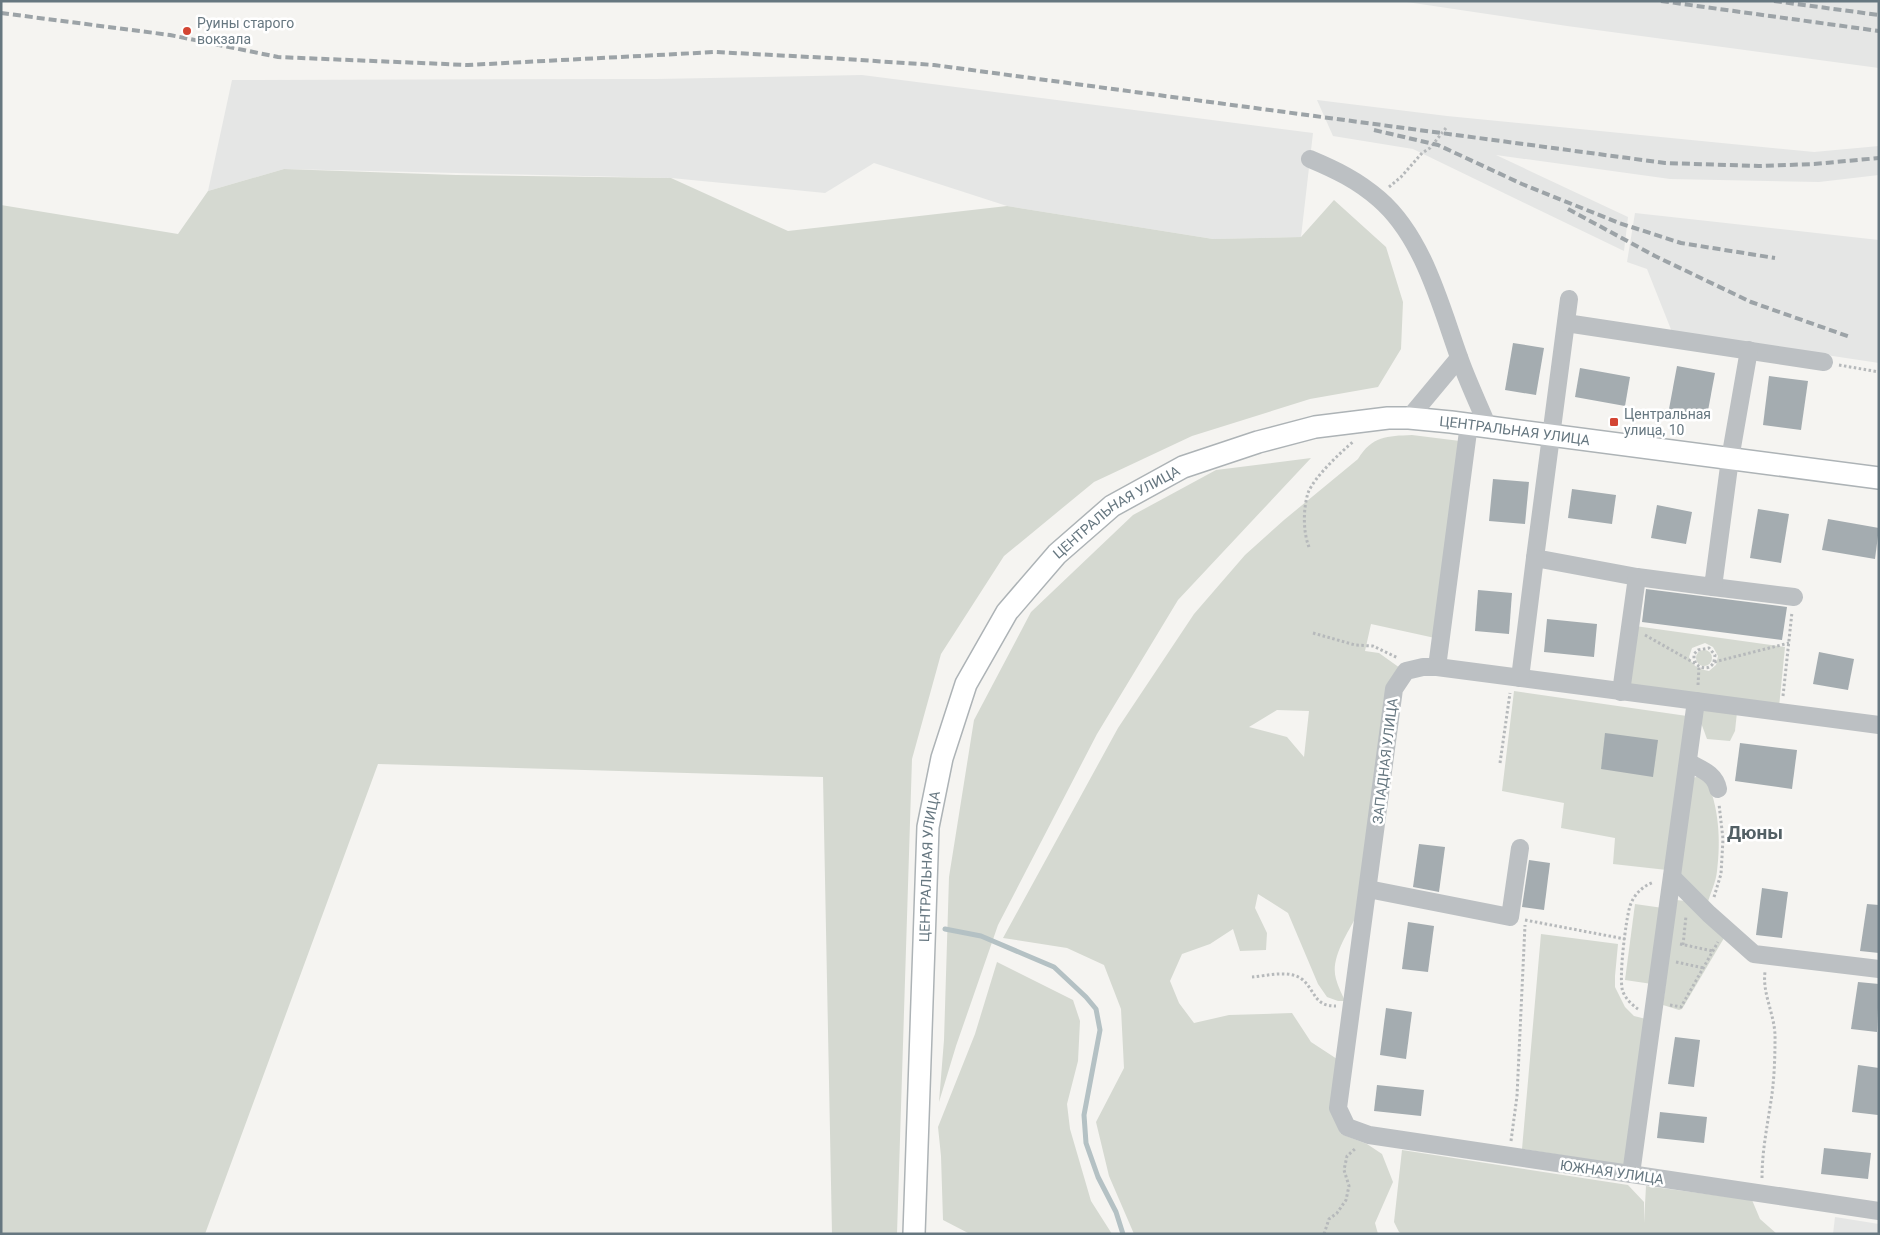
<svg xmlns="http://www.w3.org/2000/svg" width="1880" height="1235" font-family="Roboto,sans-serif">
  <rect width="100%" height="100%" fill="#f5f4f1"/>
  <g fill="#e5e6e5">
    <polygon points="1400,1 1879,1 1879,68 1567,26"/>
    <polygon points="862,75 1313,133 1301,237 1213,239 1007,206 874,163 825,193 671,178 284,169 208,191 232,80 656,79"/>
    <polygon points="1317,100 1447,116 1814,152 1879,146 1879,175 1819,182 1670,179 1496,155 1628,217 1624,251 1413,149 1333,136"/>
    <polygon points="1635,213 1879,240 1879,363 1672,332 1647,269 1627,262"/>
    <polygon points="1835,1217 1879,1224 1879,1234 1833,1234"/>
  </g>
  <g fill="#d5d9d1" fill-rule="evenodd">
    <polygon points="284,169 456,175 671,178 788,231 1007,206 1213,239 1301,237 1334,200 1386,247 1403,302 1401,349 1378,387 1310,399 1192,436 1094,482 1004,556 941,654 912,759 897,1234 832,1234 823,777 378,764 205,1234 1,1234 1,205 178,234 208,191"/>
    <path d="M 1412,435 L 1460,441 L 1435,638 L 1371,624 L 1365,651 L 1379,653 L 1400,668 L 1356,917 C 1347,934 1330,959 1336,979 C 1338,987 1342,994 1345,1001 L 1338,1001 L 1327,997 L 1318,984 L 1288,913 L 1258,894 L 1255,908 L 1267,933 L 1266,950 L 1240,951 L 1233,929 L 1210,944 L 1182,954 L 1170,981 L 1179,1003 L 1194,1023 L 1229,1015 L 1292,1013 L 1311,1042 L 1337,1059 L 1330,1108 L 1341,1134 L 1367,1144 L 1382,1154 L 1393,1182 L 1375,1223 L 1378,1234 L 1134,1234 L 1109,1176 L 1096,1122 L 1124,1068 L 1121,1009 L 1104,965 L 1067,948 L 1003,938 L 1118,728 L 1194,614 L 1245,555 L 1284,520 L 1358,459 C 1372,436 1387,436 1412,435 ZM 1277,710 L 1309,711 L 1304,757 L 1287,737 L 1249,727 Z"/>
    <polygon points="1311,458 1178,600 1097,734 998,925 956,1046 939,1102 944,1040 949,877 974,720 1031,612 1133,515 1216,470"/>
    <path d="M 1635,626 L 1785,647 L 1779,707 L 1627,687 ZM 1705,643 L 1713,647 L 1718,656 L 1716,665 L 1709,671 C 1699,669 1693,667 1689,657 L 1692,648 Z"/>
    <circle cx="1704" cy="658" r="8"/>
    <polygon points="1514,691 1687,716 1667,870 1613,864 1615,838 1561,828 1564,803 1502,791"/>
    <polygon points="1699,707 1737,712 1735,731 1730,741 1707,739 1700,720"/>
    <path d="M 1699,776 L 1706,779 C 1719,806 1721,841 1717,871 C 1716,882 1710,894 1707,905 L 1678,878 L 1693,778 Z"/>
    <polygon points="1676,900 1686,901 1724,938 1682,1009 1679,1010 1663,1005"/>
    <polygon points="1635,904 1663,908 1652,984 1625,980"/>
    <polygon points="1541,934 1618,944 1615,976 1615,987 1625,1007 1634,1016 1646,1019 1625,1165 1522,1149"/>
    <polygon points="997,962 1073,1000 1080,1021 1078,1061 1067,1104 1070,1129 1091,1201 1112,1234 970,1234 943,1220 941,1156 938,1127 975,1034"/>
    <polygon points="1402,1150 1628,1185 1644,1202 1644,1223 1646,1186 1752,1200 1760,1219 1777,1234 1402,1234 1399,1232 1394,1222"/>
  </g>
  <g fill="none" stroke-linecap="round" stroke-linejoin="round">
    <polyline stroke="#b4c1c4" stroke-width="5" points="945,929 981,936 1054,967 1086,997 1096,1009 1100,1030 1084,1115 1086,1143 1098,1177 1116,1212 1123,1234"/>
  </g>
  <g fill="#a4acb0">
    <polygon points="1513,343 1544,348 1536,395 1505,390"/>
    <polygon points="1677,366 1715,373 1707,416 1669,409"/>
    <polygon points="1580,368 1630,377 1625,406 1575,397"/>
    <polygon points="1769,376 1808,381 1801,430 1763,425"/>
    <polygon points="1493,479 1529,482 1525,524 1489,521"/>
    <polygon points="1572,489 1616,495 1612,524 1568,518"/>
    <polygon points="1657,505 1692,512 1686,544 1651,538"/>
    <polygon points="1758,509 1789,514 1781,563 1750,558"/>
    <polygon points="1828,519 1879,528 1875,559 1822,550"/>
    <polygon points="1646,589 1787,607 1782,640 1642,622"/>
    <polygon points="1478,590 1512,593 1509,634 1475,631"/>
    <polygon points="1547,619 1597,624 1594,657 1544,652"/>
    <polygon points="1819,652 1854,659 1848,690 1813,684"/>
    <polygon points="1605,733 1658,740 1653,777 1601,769"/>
    <polygon points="1740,743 1797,750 1792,789 1735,781"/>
    <polygon points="1419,844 1445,847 1439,892 1413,887"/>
    <polygon points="1529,860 1550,863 1544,910 1522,907"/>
    <polygon points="1762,888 1788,892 1782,938 1756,935"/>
    <polygon points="1867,904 1879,905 1879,953 1860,951"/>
    <polygon points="1408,922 1434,926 1428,972 1402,969"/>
    <polygon points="1858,982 1879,984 1877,1032 1851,1029"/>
    <polygon points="1386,1008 1412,1012 1406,1059 1380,1055"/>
    <polygon points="1675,1037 1700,1040 1694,1087 1668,1084"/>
    <polygon points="1858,1065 1879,1068 1878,1115 1852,1112"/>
    <polygon points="1377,1085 1424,1090 1421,1116 1374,1111"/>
    <polygon points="1660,1112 1707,1117 1704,1143 1657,1138"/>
    <polygon points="1824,1148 1871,1153 1868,1179 1821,1174"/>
  </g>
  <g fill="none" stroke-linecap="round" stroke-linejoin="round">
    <defs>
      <g id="major">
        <path id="s1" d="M 914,1234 L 928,827 L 942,758 L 966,684 L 1007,612 L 1057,554 L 1112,506 L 1183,467 L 1258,442 L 1315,427 L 1388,418 L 1409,418 L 1451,422 L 1879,478"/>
      </g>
    </defs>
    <use href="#major" stroke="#adb3b6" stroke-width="24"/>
    <g stroke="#b6b9bb" stroke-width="3" stroke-dasharray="2.5 2.5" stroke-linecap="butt">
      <polyline points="1389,187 1401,177 1422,153 1430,148 1446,128"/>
      <polyline points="1839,365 1879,372"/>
      <path d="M 1309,547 C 1303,532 1303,509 1308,493 C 1314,477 1341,452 1354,441"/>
      <polyline points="1313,633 1355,645 1373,646 1398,658"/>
      <polyline points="1645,635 1696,664"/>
      <path d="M 1714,662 L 1715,655 L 1709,648 L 1698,650 L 1694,654 L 1694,659 L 1696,664 C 1702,669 1710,670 1714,662 L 1789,643"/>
      <polyline points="1698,685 1699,667"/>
      <polyline points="1783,696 1792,612"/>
      <polyline points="1500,763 1510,693"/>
      <polyline points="1714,897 1721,874 1723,839 1719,804"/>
      <polyline points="1525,920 1625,939"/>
      <polyline points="1680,944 1713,951"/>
      <polyline points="1683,945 1686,916"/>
      <polyline points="1676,962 1704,968"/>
      <path d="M 1252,977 C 1267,976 1290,969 1303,980 C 1316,992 1314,1006 1336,1006"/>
      <polyline points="1670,1005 1681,1007 1718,942"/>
      <path d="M 1638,1009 C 1632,1005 1626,999 1623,992 C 1618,981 1626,918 1630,906 C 1634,894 1643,886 1654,882"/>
      <polyline points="1511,1141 1517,1096 1525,925"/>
      <path d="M 1762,1178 C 1762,1152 1767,1127 1771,1101 C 1774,1082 1775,1060 1775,1040 C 1776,1016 1762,995 1765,972"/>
      <polyline points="1324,1234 1329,1219 1337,1213 1346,1200 1349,1186 1344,1170 1347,1156 1356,1148"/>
    </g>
    <g stroke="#bcc0c3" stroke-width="18">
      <path d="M 1310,159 C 1336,170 1357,180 1379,199 C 1423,237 1440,304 1459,357 C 1467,380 1478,403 1488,427"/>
      <polyline points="1569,299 1535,558 1637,577"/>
      <polyline points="1566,323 1824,362"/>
      <polyline points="1409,418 1459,358"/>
      <polyline points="1469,424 1437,667 1423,667 1406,671 1394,689 1338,1108 1347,1127 1369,1135 1879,1211"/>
      <polyline points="1713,587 1794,597"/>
      <polyline points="1437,667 1879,725"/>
      <polyline points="1520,678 1535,558"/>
      <polyline points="1621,692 1637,577 1713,587 1730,459 1749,350"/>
      <path d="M 1688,762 C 1700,769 1715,773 1718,789"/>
      <polyline points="1672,877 1709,914 1754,954 1879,969"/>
      <polyline points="1368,889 1510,917 1520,848"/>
      <polyline points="1631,1174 1696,701"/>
    </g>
    <use href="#major" stroke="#fff" stroke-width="21"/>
    <g stroke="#9ca3a7" stroke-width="4" stroke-dasharray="8 4" stroke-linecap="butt">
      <polyline points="1661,1 1879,31"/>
      <polyline points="1774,1 1879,15"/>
      <polyline points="1,13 170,35 278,57 468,65 715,52 830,58 934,65 1665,163 1759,166 1814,164 1879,158"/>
      <polyline points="1374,130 1438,145 1522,184 1619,223 1681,243 1775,258"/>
      <polyline points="1568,209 1655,256 1751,302 1850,337"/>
    </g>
  </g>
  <g fill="#d34533" stroke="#fff" stroke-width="2">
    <circle cx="187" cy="31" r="5"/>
    <rect x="1609" y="417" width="10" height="10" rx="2.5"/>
  </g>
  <g text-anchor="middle" stroke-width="5" stroke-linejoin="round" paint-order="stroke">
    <g font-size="14" fill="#667780" stroke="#fff" text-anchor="start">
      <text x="197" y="28">Руины старого<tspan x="197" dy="16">вокзала</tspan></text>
      <text x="1624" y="419">Центральная<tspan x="1624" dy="16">улица, 10</tspan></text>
    </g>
    <g font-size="14" fill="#667780" stroke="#fff">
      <text dy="5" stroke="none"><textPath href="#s1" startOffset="1208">ЦЕНТРАЛЬНАЯ УЛИЦА</textPath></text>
      <text dy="5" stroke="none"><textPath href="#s1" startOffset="788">ЦЕНТРАЛЬНАЯ УЛИЦА</textPath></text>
      <text transform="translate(1385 761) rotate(-83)" y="5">ЗАПАДНАЯ УЛИЦА</text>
      <text dy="5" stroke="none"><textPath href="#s1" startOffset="368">ЦЕНТРАЛЬНАЯ УЛИЦА</textPath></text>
      <text transform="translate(1612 1172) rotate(8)" y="5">ЮЖНАЯ УЛИЦА</text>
    </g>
    <g font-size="19" font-weight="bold" fill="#536065" stroke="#fff">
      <text x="1755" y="839">Дюны</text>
    </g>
  </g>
  <rect width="1880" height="1235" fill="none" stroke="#667780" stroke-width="5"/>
</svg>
